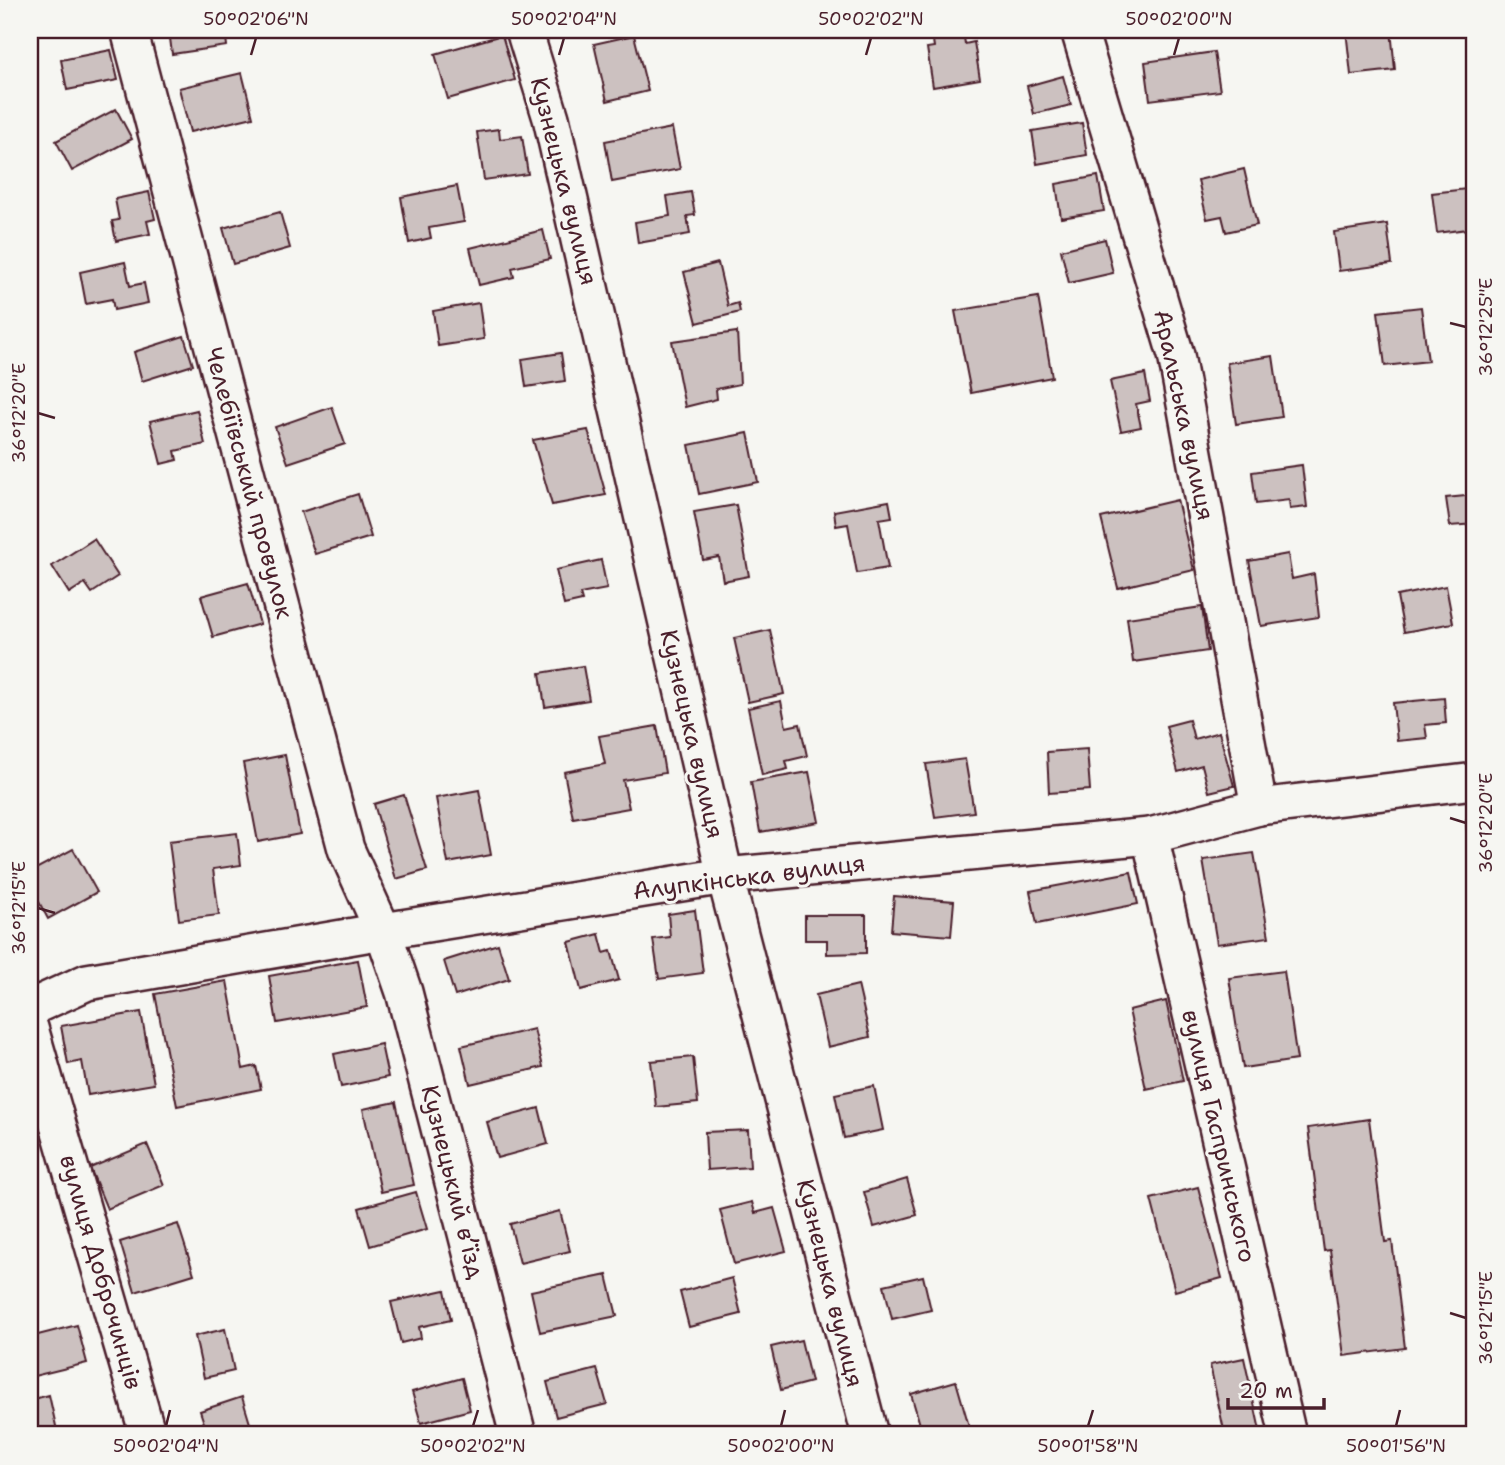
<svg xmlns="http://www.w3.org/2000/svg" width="1505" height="1465" font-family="'Shantell Sans',sans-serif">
  <rect width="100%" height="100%" fill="#f6f6f2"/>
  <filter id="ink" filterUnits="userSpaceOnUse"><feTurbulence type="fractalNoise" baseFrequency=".0143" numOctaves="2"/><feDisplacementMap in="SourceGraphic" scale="14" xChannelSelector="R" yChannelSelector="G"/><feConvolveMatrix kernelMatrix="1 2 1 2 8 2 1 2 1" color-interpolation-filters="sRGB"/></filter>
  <g filter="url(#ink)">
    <g fill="#ccc1c0" stroke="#4a1f2b" stroke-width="2">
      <polygon points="169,30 225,30 227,46 172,54"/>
      <polygon points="963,30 965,44 974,42 980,79 933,87 927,48 934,47 932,34"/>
      <polygon points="1346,30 1391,30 1395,70 1351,75"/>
      <polygon points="502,35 515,80 448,99 435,54"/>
      <polygon points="634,35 648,91 607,101 594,44"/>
      <polygon points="111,50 118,80 67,90 61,60"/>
      <polygon points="1214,52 1220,91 1150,100 1145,62"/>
      <polygon points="242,73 253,117 190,132 179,88"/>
      <polygon points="1063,76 1071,105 1034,114 1027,86"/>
      <polygon points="116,109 132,139 72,171 56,141"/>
      <polygon points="1082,123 1087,155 1037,164 1032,131"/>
      <polygon points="672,128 680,169 612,182 605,141"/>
      <polygon points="499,129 500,139 522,136 528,174 484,180 477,132"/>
      <polygon points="1244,169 1257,225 1226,232 1222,216 1207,219 1198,180"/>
      <polygon points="1098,176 1104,211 1061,218 1056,184"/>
      <polygon points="457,186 464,222 429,228 431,238 409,243 401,197"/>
      <polygon points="1475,188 1475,228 1437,233 1432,193"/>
      <polygon points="149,192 155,219 147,221 150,234 116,241 112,221 119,220 115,199"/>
      <polygon points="691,192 695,215 687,216 690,234 638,243 635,222 670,216 667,196"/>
      <polygon points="280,212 290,248 233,264 223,228"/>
      <polygon points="1387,224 1392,264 1339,271 1334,232"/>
      <polygon points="543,230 550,259 512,268 514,277 479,285 470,248"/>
      <polygon points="1105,239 1113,273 1069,283 1061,250"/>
      <polygon points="125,262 130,286 144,283 148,303 114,310 112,299 86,304 80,272"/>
      <polygon points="718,263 728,306 738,303 740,312 697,323 684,272"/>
      <polygon points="1038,297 1052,377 971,393 955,311"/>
      <polygon points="479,303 484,339 438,346 433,311"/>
      <polygon points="1421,307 1428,361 1385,366 1378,312"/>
      <polygon points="737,332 740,384 716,389 717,399 685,407 672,341"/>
      <polygon points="184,336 193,365 142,381 134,352"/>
      <polygon points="561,353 565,381 526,387 522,359"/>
      <polygon points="1273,356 1282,417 1236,424 1227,363"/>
      <polygon points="1145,374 1150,401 1136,404 1141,427 1121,431 1110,381"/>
      <polygon points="332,407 345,444 288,463 275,427"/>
      <polygon points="197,410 205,444 175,451 177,460 161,464 150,421"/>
      <polygon points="588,430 606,495 552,505 533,440"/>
      <polygon points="748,433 758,482 699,494 689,445"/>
      <polygon points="1302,465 1307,507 1290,509 1289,500 1256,504 1252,472"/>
      <polygon points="358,494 371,537 315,554 301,512"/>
      <polygon points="1475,495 1475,524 1450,526 1446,498"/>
      <polygon points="1177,500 1194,570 1118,588 1101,518"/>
      <polygon points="889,501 892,517 879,519 888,568 857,573 848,524 836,526 834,511"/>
      <polygon points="736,505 749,576 723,581 719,557 703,560 694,512"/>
      <polygon points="94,539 118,576 92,593 85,583 69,593 52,566"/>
      <polygon points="1288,554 1292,579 1314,574 1319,617 1261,626 1249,561"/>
      <polygon points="601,560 607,589 580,594 582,601 564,605 556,570"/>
      <polygon points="248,583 260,624 213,637 201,596"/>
      <polygon points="1446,586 1453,623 1404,632 1397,596"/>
      <polygon points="1202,607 1208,651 1133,662 1127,618"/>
      <polygon points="770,630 784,694 748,702 734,638"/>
      <polygon points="583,666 589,700 545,707 540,673"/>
      <polygon points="1444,698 1446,723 1425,725 1427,738 1397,741 1393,703"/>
      <polygon points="781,701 786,727 800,724 807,756 786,761 788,769 762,775 748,708"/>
      <polygon points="1189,720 1194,739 1219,732 1234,786 1209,792 1202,765 1178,772 1166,726"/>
      <polygon points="657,726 665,773 623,780 629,808 573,818 564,772 605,764 599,736"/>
      <polygon points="1087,749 1090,790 1049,793 1047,752"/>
      <polygon points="285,755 300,834 258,842 243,763"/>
      <polygon points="965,759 974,812 935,817 926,764"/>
      <polygon points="809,772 819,822 760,832 751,782"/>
      <polygon points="479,790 491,855 448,863 436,798"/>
      <polygon points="404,795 427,870 396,879 374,804"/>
      <polygon points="1475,819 1475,868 1470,869 1466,820"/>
      <polygon points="237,833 241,865 213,869 219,915 179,920 169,841"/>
      <polygon points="73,849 97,892 48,919 30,885 30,872"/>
      <polygon points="1254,853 1269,937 1217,944 1203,860"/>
      <polygon points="1131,872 1138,904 1037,924 1030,891"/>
      <polygon points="894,896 954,901 951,936 891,931"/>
      <polygon points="695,910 703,973 659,979 653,939 670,937 668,914"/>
      <polygon points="805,915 866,915 866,953 827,954 827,940 805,940"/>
      <polygon points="599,934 604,953 611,951 619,980 581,990 569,942"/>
      <polygon points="498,944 509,979 455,996 444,961"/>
      <polygon points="358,960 367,1007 277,1023 269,976"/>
      <polygon points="1284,971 1297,1060 1243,1068 1229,978"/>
      <polygon points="227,981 243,1069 256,1066 261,1089 177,1106 155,994"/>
      <polygon points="858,985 870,1037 828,1047 816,995"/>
      <polygon points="1166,1001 1183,1081 1146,1089 1129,1010"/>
      <polygon points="141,1012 154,1084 88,1095 82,1061 68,1064 61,1026"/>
      <polygon points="534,1029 543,1067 470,1084 461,1046"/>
      <polygon points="381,1044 388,1077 341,1087 334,1054"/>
      <polygon points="693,1057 698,1103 656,1107 651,1061"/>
      <polygon points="874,1086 883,1130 844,1138 835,1094"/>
      <polygon points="396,1102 414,1185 381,1192 363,1109"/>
      <polygon points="539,1108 548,1144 497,1158 487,1122"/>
      <polygon points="1369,1119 1385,1242 1392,1241 1405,1348 1344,1356 1330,1250 1324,1251 1308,1128"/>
      <polygon points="748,1130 750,1167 707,1170 705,1132"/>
      <polygon points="147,1144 164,1185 107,1209 90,1168"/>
      <polygon points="907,1179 917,1215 874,1227 864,1192"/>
      <polygon points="1198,1187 1222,1278 1175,1291 1151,1199"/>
      <polygon points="416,1192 427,1229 370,1246 359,1208"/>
      <polygon points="752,1202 755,1213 774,1208 786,1251 734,1264 720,1210"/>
      <polygon points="560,1211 570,1251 520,1263 510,1224"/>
      <polygon points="178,1224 194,1274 135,1292 120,1242"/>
      <polygon points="607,1275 617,1316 540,1332 531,1291"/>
      <polygon points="923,1276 931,1310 892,1319 884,1285"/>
      <polygon points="732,1278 741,1314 689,1327 680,1292"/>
      <polygon points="445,1290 451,1320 419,1327 421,1338 401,1343 391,1302"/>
      <polygon points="77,1325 87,1363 30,1377 30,1337"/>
      <polygon points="225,1329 234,1371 204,1378 195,1336"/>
      <polygon points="801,1340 811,1382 781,1390 771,1347"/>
      <polygon points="1244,1358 1261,1435 1225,1435 1210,1365"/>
      <polygon points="597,1369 607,1404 556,1417 547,1382"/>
      <polygon points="462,1378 470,1410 421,1423 412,1392"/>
      <polygon points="956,1381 971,1433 963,1435 923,1435 911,1394"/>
      <polygon points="49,1395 58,1435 30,1435 30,1400"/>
      <polygon points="242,1397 252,1430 235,1435 208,1435 200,1411"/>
    </g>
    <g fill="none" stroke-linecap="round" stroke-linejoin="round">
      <defs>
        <g id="minor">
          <polyline points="129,30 346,849 383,931 404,992 518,1435"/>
          <polyline points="524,30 551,118 725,876 870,1435"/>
          <polyline points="1079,30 1176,355 1259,807"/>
          <polyline points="1150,836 1288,1435"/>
          <polyline points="30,1008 87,982 383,931 725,876 1150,836 1259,807 1475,781"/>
          <polyline points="30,1028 148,1435"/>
        </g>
      </defs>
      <use href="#minor" stroke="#4a1f2b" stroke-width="40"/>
      <use href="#minor" stroke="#f6f6f2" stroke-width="35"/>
    </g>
  </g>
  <path fill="none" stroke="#4a1f2b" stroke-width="2.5" d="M 251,55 L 256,38M 559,55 L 564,38M 866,55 L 871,38M 1174,55 L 1179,38M 1450,323 L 1466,327M 38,413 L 55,418M 1450,818 L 1466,823M 38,908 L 55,913M 1450,1313 L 1466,1318M 166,1426 L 170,1410M 473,1426 L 478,1410M 781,1426 L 785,1410M 1088,1426 L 1093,1410M 1396,1426 L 1400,1410"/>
  <g text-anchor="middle" stroke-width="6" stroke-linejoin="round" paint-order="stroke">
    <g font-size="24" fill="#4a1f2b" stroke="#f6f6f2">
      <text transform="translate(564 181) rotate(76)" y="8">Кузнецька вулиця</text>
      <text transform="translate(1184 415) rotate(78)" y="8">Аральська вулиця</text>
      <text transform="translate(249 483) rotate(75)" y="8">Челебіївський провулок</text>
      <text transform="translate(692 734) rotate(77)" y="8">Кузнецька вулиця</text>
      <text transform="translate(749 877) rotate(-7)" y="8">Алупкінська вулиця</text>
      <text transform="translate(1219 1136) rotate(77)" y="8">вулиця Гаспринського</text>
      <text transform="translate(453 1182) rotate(76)" y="8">Кузнецький в’їзд</text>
      <text transform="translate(101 1272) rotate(74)" y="8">вулиця Доброчинців</text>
      <text transform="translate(830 1283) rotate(76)" y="8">Кузнецька вулиця</text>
    </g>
  </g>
  <rect width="1505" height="1465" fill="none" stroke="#f6f6f2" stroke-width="77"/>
  <path d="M1228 1398v10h96v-10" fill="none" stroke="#4a1f2b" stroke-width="3.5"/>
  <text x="1239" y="1398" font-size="21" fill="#4a1f2b" stroke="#f6f6f2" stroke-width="5" paint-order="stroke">20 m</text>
  <rect x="38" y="38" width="1428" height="1388" fill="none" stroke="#4a1f2b" stroke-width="2.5"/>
  <g font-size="18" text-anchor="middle" fill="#4a1f2b">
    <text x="256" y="25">50°02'06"N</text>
    <text x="564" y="25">50°02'04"N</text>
    <text x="871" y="25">50°02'02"N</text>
    <text x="1179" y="25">50°02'00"N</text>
    <text transform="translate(1486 327) rotate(-90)" y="6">36°12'25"E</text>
    <text transform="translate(19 413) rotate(-90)" y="6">36°12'20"E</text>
    <text transform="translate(1486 823) rotate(-90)" y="6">36°12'20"E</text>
    <text transform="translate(19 908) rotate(-90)" y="6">36°12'15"E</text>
    <text transform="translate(1486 1318) rotate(-90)" y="6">36°12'15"E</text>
    <text x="166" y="1452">50°02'04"N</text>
    <text x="473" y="1452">50°02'02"N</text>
    <text x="781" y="1452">50°02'00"N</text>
    <text x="1088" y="1452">50°01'58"N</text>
    <text x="1396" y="1452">50°01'56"N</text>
  </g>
</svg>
